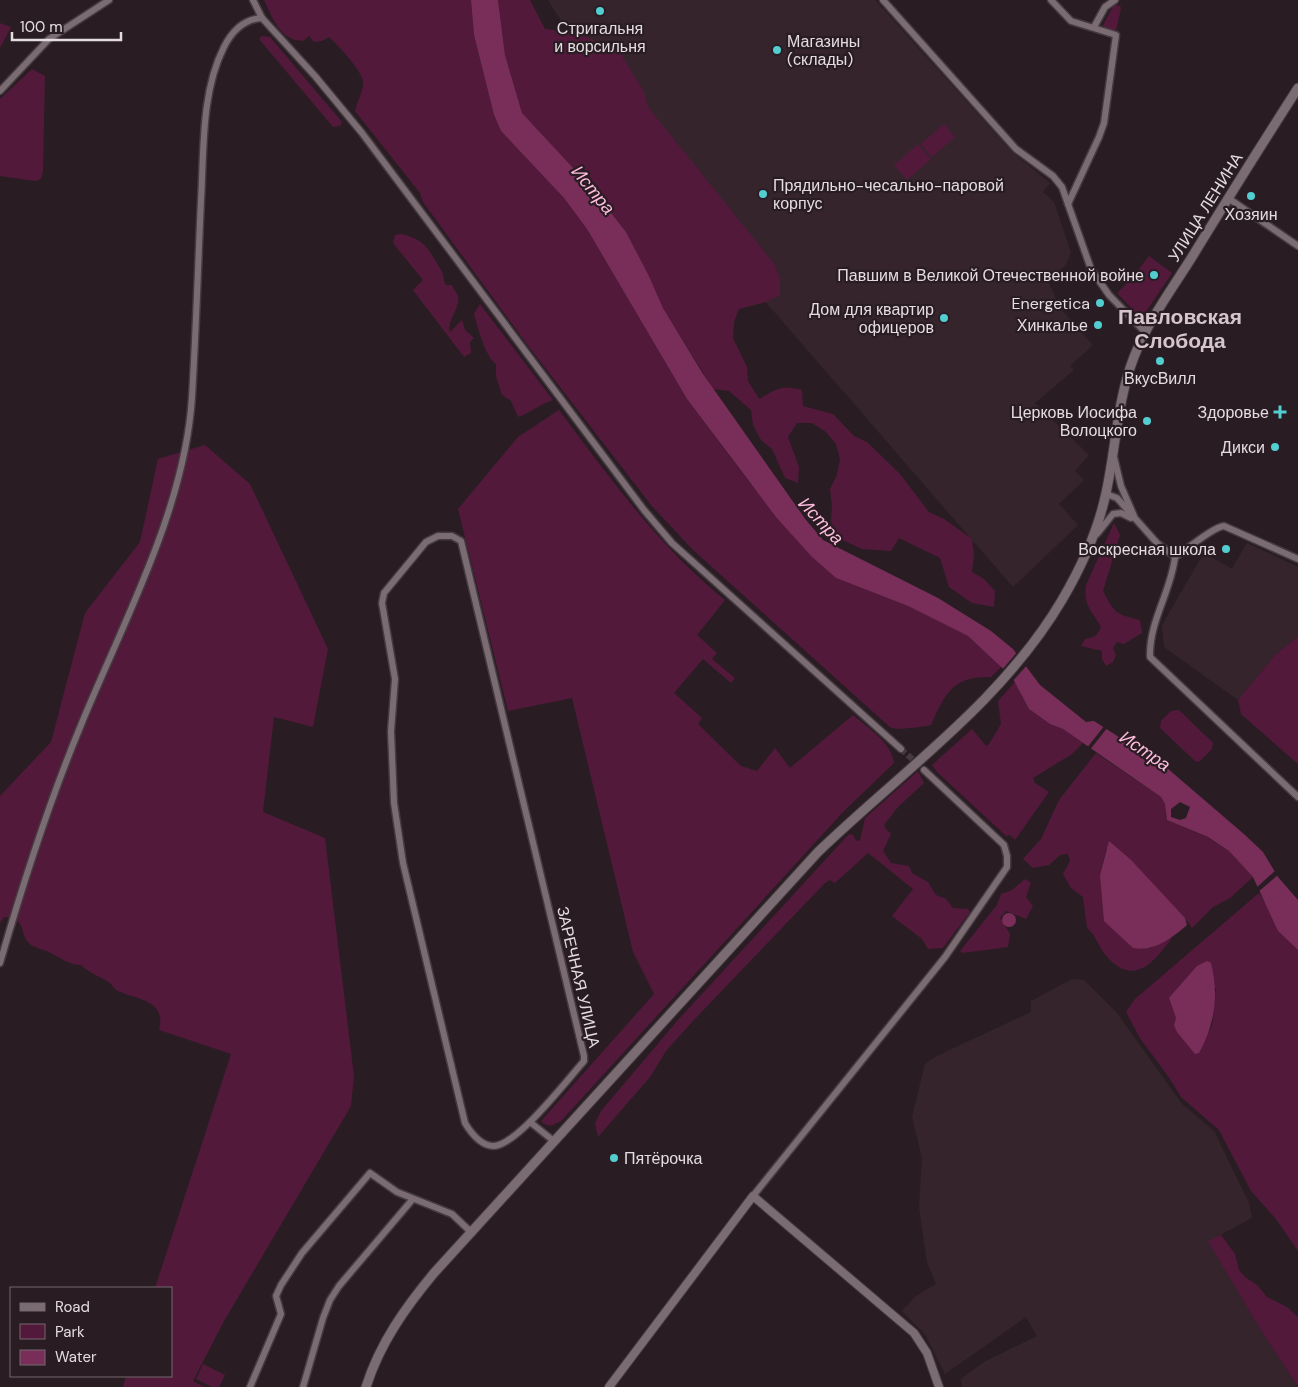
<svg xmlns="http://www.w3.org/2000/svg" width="1298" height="1387" font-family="'DM Sans',sans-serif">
  <rect width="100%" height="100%" fill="#291d23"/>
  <g fill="#36242d">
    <polygon points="548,0 875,0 1012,152 1050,183 1043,192 1054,202 1071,253 1065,266 1047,279 1060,308 1093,345 1070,366 1074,370 1035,403 1089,455 1075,471 1084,480 1059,504 1078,525 1013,587 665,186"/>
    <polygon points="1247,543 1298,567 1298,636 1275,655 1238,700 1164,647 1162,625 1204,553 1232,569"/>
    <polygon points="1072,979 1084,980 1117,1013 1182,1104 1214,1131 1249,1203 1252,1218 1209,1241 1257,1324 1298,1387 962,1387 961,1379 984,1362 1037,1336 1026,1317 945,1374 925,1334 902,1311 916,1296 936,1284 927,1262 919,1207 922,1158 912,1117 925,1064 937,1056 1031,1012 1031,1001"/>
  </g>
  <g fill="#53193b" fill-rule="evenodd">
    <path d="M 264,0 L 471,0 L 474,35 L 494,115 L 501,131 L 564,198 L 587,229 L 687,399 L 746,478 L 812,557 L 836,578 L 908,606 L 968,636 L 1002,666 L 991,677 C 952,676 945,694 931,725 C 925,727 896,730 891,728 L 693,550 L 651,505 L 526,343 L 423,202 L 420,193 L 355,111 C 357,101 364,91 363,81 C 361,70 338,45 329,37 L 322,41 L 314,42 L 309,36 L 303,41 C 279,40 273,18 264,0 Z"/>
    <path d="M 498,0 L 530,0 L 545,29 L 577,33 L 619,51 L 644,92 L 648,107 L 775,265 L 780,279 L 780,295 L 766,302 L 739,309 L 734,322 L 733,338 L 747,367 L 748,381 L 759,399 C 777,389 781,384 802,390 L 803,406 L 833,414 L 854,436 L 867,442 L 900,474 L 929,512 L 944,519 L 972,539 L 974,554 L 972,572 L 984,579 L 995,591 L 994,607 L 972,603 L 949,587 L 940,558 L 899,538 L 891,551 L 862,549 L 834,536 L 831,521 L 832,505 L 830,489 L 837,475 L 840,459 L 836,444 L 826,432 L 812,423 L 797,423 L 788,437 L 799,467 L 798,483 L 785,478 L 772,449 L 761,440 L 753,425 L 751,410 L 729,391 L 713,389 L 663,308 L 649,276 L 626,232 L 590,186 L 522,113 L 505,55 Z"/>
    <polygon points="1114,5 1120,6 1121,8 1116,31 1106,29 1103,25"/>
    <polygon points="0,23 11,27 0,48"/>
    <polygon points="262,36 270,37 342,122 340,126 333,127 259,39"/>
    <polygon points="32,69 45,76 43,170 41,179 35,181 0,176 0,99"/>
    <polygon points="944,124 955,137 932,157 921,144"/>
    <polygon points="918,144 931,159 907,180 894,165"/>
    <path d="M 401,234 C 426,239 430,252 441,270 C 444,275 443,280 446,285 L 452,285 C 453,289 457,293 458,296 C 461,308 446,321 450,332 L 462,320 L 465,330 L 474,338 L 470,342 L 471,353 L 464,357 L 413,290 L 423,280 L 393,243 L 395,235 Z"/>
    <polygon points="1149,256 1172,273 1143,316 1140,317 1117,293 1132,278"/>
    <path d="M 480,304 L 553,400 L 551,401 C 541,403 529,414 518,417 L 511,401 L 502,395 L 496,376 L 496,364 C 486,358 477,326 474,314 Z"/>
    <path d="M 559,410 C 610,478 658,546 725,600 L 697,635 L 717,653 L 712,659 L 735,678 L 731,683 L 703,659 L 674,693 L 702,718 L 698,724 L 741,766 L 757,771 L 775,748 L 790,768 L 853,715 C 868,728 892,743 894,763 L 844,811 L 561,1121 C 553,1125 548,1129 541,1121 L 654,994 L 633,952 L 572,698 L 508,711 L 458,509 L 518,437 Z"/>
    <path d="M 205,445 L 250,484 L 328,649 L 313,727 L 274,717 L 263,812 L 325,838 L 354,1076 L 351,1106 L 224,1321 L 193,1381 L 204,1387 L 123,1387 L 126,1376 L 171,1376 L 171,1288 L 155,1288 L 231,1054 L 159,1030 C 167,1000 138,1000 118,991 C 113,989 112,983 107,981 C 97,975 89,973 81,965 C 67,964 61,958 49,952 C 44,950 36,948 31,945 C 17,933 29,919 4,917 L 0,923 L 0,796 L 51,742 L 85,613 L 140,542 L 158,459 Z"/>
    <path d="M 1114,523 L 1120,535 L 1103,591 C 1115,614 1116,614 1140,620 L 1142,633 L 1124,644 L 1117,642 L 1113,648 L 1116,655 L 1113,662 L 1106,666 L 1102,659 L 1102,651 L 1081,646 L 1085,639 C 1094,638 1098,635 1101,627 C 1092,610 1083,606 1086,585 Z"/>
    <polygon points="1298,636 1298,764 1241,714 1238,700 1275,655"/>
    <polygon points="1015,682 1029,709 1050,724 1063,729 1083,743 1072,754 1033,778 1035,783 1049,792 1015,840 1010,835 1006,836 937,772 932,765 972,729 986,746 989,744 1001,724 998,701"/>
    <polygon points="1179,710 1213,743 1212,749 1199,762 1195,761 1160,728 1161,721 1171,711"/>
    <path d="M 1096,753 L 1161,797 L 1165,804 L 1167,820 L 1207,837 L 1229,851 L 1253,877 L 1230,898 L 1213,907 L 1192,928 L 1185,918 L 1106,850 L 1100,875 L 1150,948 L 1172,938 C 1152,965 1132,988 1104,953 C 1098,945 1096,935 1087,928 L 1083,897 L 1071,888 L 1063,874 L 1070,861 L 1068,854 L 1060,855 L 1049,865 L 1033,868 L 1023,859 L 1041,839 L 1059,800 Z"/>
    <polygon points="918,771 924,783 898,807 884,825 886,829 891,834 883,851 891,863 909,866 912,873 928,882 936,895 946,899 953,908 968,909 970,912 943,948 928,949 922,939 892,916 913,889 868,853 835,883 830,880 825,883 692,1022 666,1051 650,1077 598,1137 595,1123 601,1111 678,1020 849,834 853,835 856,841 860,840 865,818"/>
    <polygon points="1025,879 1031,883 1026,897 1033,906 1026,919 1006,911 1000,918 1010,934 1008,947 963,953 960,951 997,905 1001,894 1012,890"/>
    <path d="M 1259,893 L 1270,910 L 1278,931 L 1298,950 L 1298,1251 L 1276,1219 L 1251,1191 L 1219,1130 L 1181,1097 L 1170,1079 L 1140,1038 L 1126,1012 L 1135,999 ZM 1216,988 L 1212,1026 L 1195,1054 L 1174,1025 L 1176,1018 L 1169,998 Z"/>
    <polygon points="1221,1235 1235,1254 1239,1270 1245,1277 1257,1285 1267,1297 1287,1307 1298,1317 1298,1387 1257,1324 1208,1241"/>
    <polygon points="203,1364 225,1375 219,1387 212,1387 196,1379"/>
  </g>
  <g fill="#792e59" fill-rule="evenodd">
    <path d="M 471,0 L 498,0 L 505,55 L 522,113 L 590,186 L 626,232 L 649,276 L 663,308 L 703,374 L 806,520 L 823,540 L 938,598 L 991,631 L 1013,649 L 1040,685 L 1086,722 L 1094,721 L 1167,768 L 1245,835 L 1263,852 L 1278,877 L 1298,900 L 1298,950 L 1278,931 L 1253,877 L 1229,851 L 1208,837 L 1167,820 L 1165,804 L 1161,797 L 1063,729 L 1050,724 L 1029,709 L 1012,677 L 968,636 L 908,606 L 836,578 L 812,557 L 776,517 L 687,399 L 587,229 L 564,198 L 501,131 L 494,115 L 474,35 ZM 1180,802 L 1190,807 L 1186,818 L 1180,820 L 1171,817 L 1171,809 Z"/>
    <path d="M 1109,841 L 1131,860 L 1185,918 L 1187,925 C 1172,938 1154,952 1133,948 L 1104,921 L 1100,875 Z"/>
    <circle cx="1009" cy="920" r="7"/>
    <path d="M 1207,961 L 1211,963 C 1219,995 1215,1024 1199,1053 L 1195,1054 L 1177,1032 L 1174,1025 L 1176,1018 L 1169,998 L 1197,966 Z"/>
  </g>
  <g fill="#291d23">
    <polygon points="1018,651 1028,664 1012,682 1002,670"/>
    <polygon points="1105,725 1108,727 1089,751 1086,749"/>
    <polygon points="1276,870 1279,874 1257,893 1255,889"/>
  </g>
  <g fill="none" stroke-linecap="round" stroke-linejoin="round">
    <polyline stroke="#453a3f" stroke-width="6" stroke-dasharray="6 3" stroke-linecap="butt" points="901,749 919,765"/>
    <defs>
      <g id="minor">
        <polyline points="253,0 262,18 315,76 362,133 644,510 672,543 901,749"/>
        <polyline points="883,0 1016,149 1053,176 1062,187 1091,269 1109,295 1146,333"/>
        <polyline points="1051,0 1071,21 1116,35 1104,123 1099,137 1068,204"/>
        <polyline points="1094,27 1105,7 1115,0"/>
        <polyline points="0,91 49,39 109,0"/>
        <polyline points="1228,198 1298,246"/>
        <polyline points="1114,457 1121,486 1134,516"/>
        <polyline points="1106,494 1117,498 1157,543 1175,557"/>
        <polyline points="1097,534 1113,514 1121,513 1131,518"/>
        <path d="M 438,536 L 452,536 L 461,541 L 584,1056 L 584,1061 C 568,1079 517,1145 494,1146 C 481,1146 471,1133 465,1123 L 403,863 L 394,803 L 391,731 L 395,679 L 382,603 L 384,593 L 426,542 Z"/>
        <path d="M 1175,557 C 1171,592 1149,621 1150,657 L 1298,797"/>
        <path d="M 1175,557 C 1186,550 1213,527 1224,526 L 1298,559"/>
        <path d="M 0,963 C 23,883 49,802 81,725 C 123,622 185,509 192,397 C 196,331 198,266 201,200 C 204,151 201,92 224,47 C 232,31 244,19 262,18"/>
        <polyline points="530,1122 555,1142"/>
        <polyline points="753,1196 945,957 1007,867 1007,856 1004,845 924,770"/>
        <polyline points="250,1387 281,1314 276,1296 281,1285 302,1253 370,1173 397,1192 452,1214 472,1233"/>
        <polyline points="303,1387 323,1318 330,1300 339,1286 412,1200"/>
      </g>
      <polyline id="tertiary" points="609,1387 753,1196 914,1333 927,1353 939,1387"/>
      <path id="secondary" d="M 366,1387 C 380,1343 405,1308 434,1273 L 818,852 C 902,771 1002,702 1062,600 C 1082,566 1098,531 1106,493 C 1116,448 1117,400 1134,357 C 1148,321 1172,289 1192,257 C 1227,200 1262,144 1298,88"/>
    </defs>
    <use href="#minor" stroke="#443a3f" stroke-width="9"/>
    <use href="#tertiary" stroke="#443a3f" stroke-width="10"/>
    <use href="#secondary" stroke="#443a3f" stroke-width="11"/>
    <use href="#minor" stroke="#7b6c73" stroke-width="6"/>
    <use href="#tertiary" stroke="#7b6c73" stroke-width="8"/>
    <use href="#secondary" stroke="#7b6c73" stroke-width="9"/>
  </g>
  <g fill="#52cdd0" stroke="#291d23" stroke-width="2">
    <circle cx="600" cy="11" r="5"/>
    <circle cx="777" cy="50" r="5"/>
    <circle cx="763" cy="194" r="5"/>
    <circle cx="1251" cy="196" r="5"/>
    <circle cx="1154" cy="275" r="5"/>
    <circle cx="1100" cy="303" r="5"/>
    <circle cx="944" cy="318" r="5"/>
    <circle cx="1098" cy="325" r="5"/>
    <circle cx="1160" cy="361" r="5"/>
    <path d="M1277.5 404.5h5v5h5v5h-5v5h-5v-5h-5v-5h5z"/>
    <circle cx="1147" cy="421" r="5"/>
    <circle cx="1275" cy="447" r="5"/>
    <circle cx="1226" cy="549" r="5"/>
    <circle cx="614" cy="1158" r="5"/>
  </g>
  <g text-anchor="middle" stroke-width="4.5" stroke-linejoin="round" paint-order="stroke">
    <g font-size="16" fill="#e4dce0" stroke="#291d23" text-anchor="end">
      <text x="600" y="34" text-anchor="middle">Стригальня<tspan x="600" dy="18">и ворсильня</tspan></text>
      <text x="787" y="47" text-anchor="start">Магазины<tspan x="787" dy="18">(склады)</tspan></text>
      <text x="773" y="191" text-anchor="start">Прядильно-чесально-паровой<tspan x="773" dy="18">корпус</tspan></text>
      <text x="1251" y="220" text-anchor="middle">Хозяин</text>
      <text x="1144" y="281">Павшим в Великой Отечественной войне</text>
      <text x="1090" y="309">Energetica</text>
      <text x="934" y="315">Дом для квартир<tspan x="934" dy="18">офицеров</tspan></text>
      <text x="1088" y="331">Хинкалье</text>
      <text x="1160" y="384" text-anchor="middle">ВкусВилл</text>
      <text x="1137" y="418">Церковь Иосифа<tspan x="1137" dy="18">Волоцкого</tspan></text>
      <text x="1269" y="418">Здоровье</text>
      <text x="1265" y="453">Дикси</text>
      <text x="1216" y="555">Воскресная школа</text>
      <text x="624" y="1164" text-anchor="start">Пятёрочка</text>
    </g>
    <g font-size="16" fill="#e4dce0" stroke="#291d23">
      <text transform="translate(1205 207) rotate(-58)" y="6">УЛИЦА ЛЕНИНА</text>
      <text transform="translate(579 977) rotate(77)" y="6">ЗАРЕЧНАЯ УЛИЦА</text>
    </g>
    <g font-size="18" font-style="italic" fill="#ffbcdd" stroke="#291d23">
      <text transform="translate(593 190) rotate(51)" y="6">Истра</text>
      <text transform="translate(821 521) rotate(47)" y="6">Истра</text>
      <text transform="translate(1145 751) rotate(34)" y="6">Истра</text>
    </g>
    <g font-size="21" font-weight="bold" fill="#d6c5cd" stroke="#291d23">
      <text x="1180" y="324">Павловская<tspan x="1180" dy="24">Слобода</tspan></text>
    </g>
  </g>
  <rect x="10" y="1287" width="162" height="90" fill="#291d23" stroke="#74696f"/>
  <rect x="20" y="1303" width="25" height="8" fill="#7b6c73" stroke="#74696f"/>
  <text x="55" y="1312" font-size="15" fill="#e4dce0">Road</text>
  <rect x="20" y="1324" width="25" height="15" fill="#53193b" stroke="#74696f"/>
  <text x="55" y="1337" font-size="15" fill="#e4dce0">Park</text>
  <rect x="20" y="1350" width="25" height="15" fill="#792e59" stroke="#74696f"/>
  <text x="55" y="1362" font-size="15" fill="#e4dce0">Water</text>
  <path d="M12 32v8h109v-8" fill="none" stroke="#e4dce0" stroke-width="2.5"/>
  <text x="20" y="32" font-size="15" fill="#e4dce0" stroke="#291d23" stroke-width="4" paint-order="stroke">100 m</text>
</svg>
